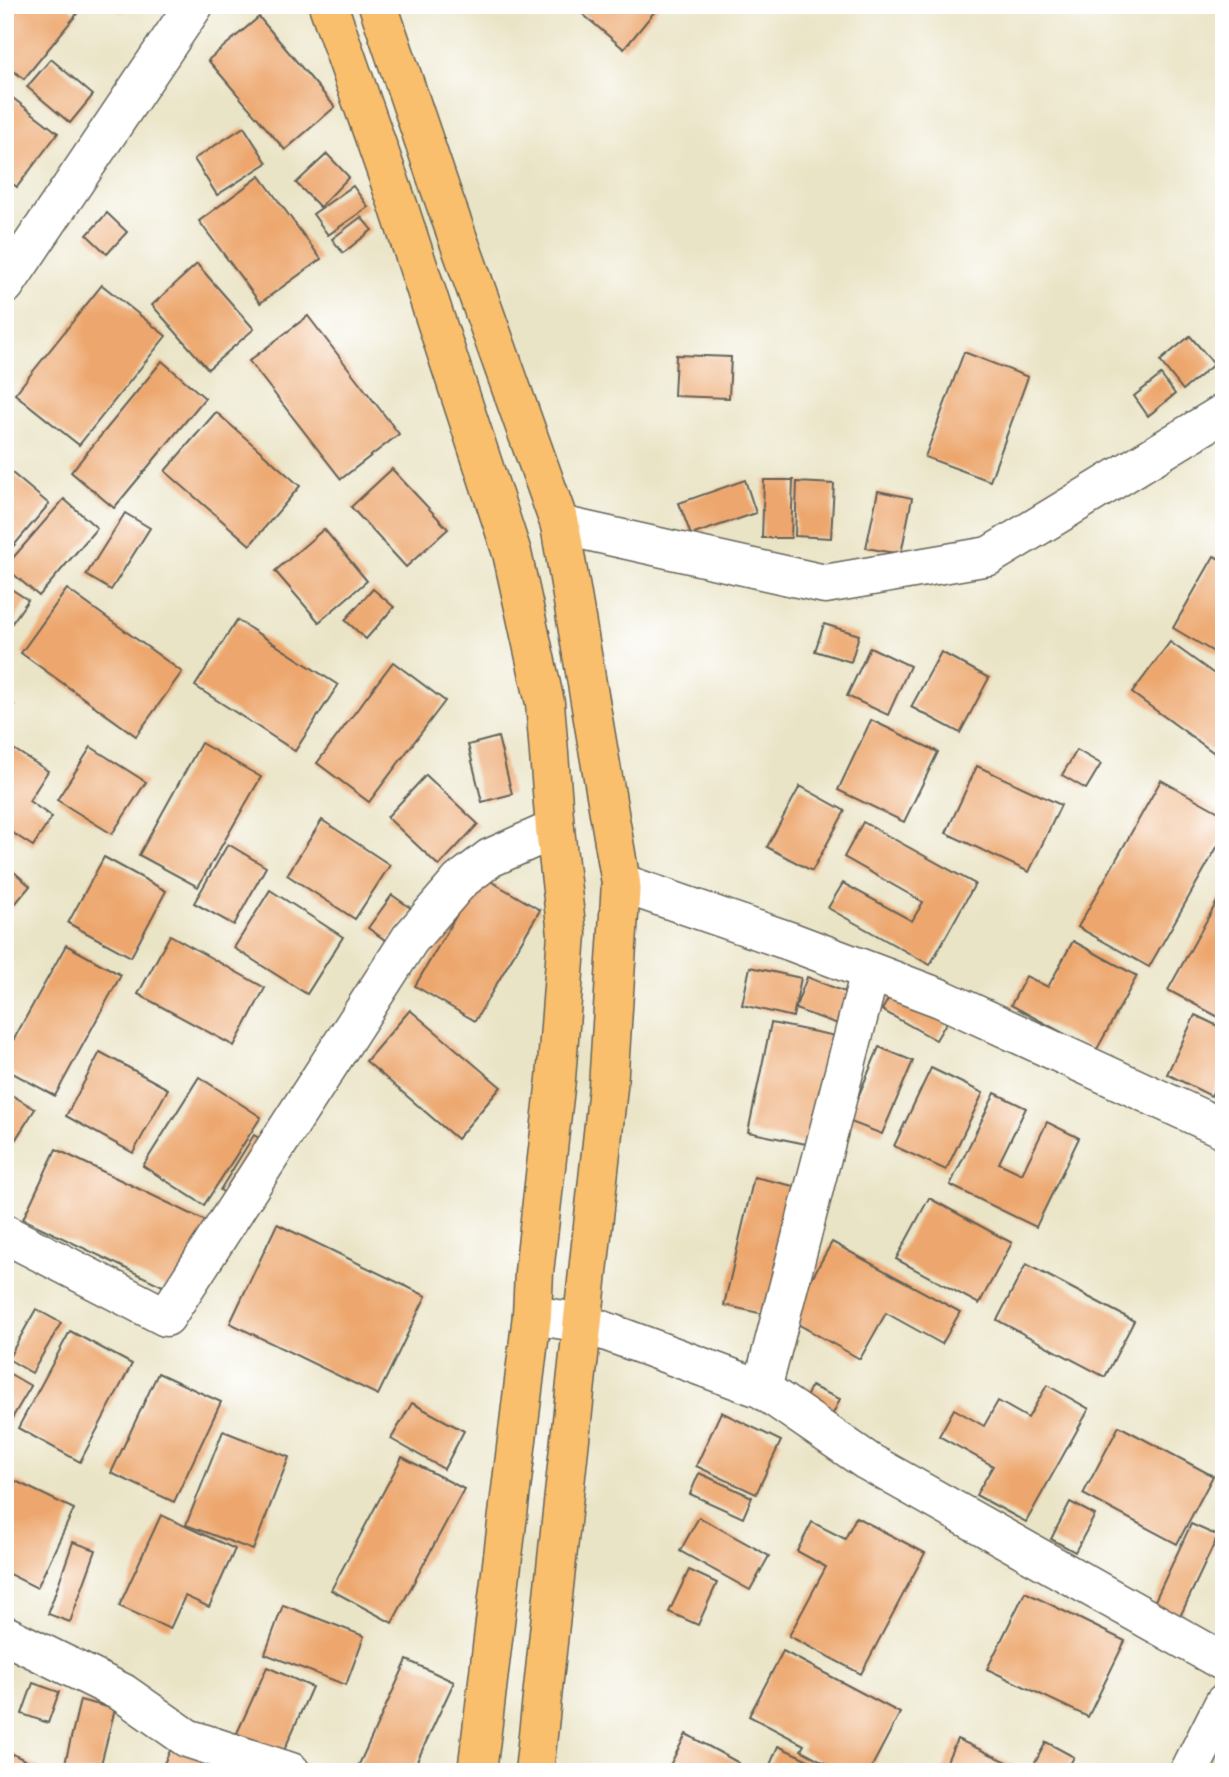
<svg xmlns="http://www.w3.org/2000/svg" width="1229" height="1777" font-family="Itim,sans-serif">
  <rect width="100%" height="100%" fill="#fff"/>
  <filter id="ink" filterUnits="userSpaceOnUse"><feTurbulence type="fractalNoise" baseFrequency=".0143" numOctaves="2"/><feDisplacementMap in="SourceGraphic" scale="14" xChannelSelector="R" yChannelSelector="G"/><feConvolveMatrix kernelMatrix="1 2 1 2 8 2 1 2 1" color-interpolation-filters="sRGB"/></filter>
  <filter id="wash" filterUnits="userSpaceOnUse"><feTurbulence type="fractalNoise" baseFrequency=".00686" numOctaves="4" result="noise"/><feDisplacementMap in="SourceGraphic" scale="28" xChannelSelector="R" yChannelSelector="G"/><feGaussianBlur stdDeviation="1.57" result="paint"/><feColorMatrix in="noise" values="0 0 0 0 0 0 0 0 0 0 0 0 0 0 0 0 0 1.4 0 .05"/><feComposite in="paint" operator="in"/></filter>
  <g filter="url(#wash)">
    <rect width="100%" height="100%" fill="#eae4c6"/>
    <g id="blocks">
      <g fill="#eda76e">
        <polygon points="5,5 66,5 77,14 24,79 5,64"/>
        <polygon points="112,5 127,5 121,13"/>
        <polygon points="572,5 660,5 624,49"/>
        <polygon points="259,17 335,107 285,150 208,60"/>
        <polygon points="51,59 93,95 70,123 27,87"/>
        <polygon points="5,92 58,133 17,187 5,178"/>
        <polygon points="244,127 267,163 217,195 194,159"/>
        <polygon points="327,154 349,177 320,207 296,183"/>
        <polygon points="260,176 321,259 260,303 199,221"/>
        <polygon points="353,186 368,207 328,235 313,214"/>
        <polygon points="107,213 127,232 107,254 87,235"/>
        <polygon points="361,217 372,230 343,253 332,239"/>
        <polygon points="197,264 254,329 208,369 152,305"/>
        <polygon points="102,285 166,336 79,445 15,394"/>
        <polygon points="308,316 399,434 341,479 249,361"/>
        <polygon points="1190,336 1214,364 1183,390 1160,361"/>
        <polygon points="964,352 1028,377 990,481 925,457"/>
        <polygon points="676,355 731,357 729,398 674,396"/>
        <polygon points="162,361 205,398 114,508 71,472"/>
        <polygon points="1161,375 1175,394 1148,416 1134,396"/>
        <polygon points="216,412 300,486 250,545 165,471"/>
        <polygon points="5,467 49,504 5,556"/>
        <polygon points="392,469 448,529 406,567 351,507"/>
        <polygon points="745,480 756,513 691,535 679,503"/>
        <polygon points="764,480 793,480 791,538 762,538"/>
        <polygon points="797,482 834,484 831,538 795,536"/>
        <polygon points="878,491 912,498 901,554 866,548"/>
        <polygon points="64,499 97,528 39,596 5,567"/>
        <polygon points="125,513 150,528 111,590 86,575"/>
        <polygon points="324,529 367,581 319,622 275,571"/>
        <polygon points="1214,556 1224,561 1224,658 1173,628"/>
        <polygon points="5,585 28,600 5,633"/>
        <polygon points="67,589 182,672 136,736 21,653"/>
        <polygon points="373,589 394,607 366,639 345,620"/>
        <polygon points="237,620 338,685 295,751 195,686"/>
        <polygon points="824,624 859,635 851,662 815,651"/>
        <polygon points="1170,642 1224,681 1224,760 1132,693"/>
        <polygon points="870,647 910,666 888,715 847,696"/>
        <polygon points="941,652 989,678 960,733 911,707"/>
        <polygon points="393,662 445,701 369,802 317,763"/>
        <polygon points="5,698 14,705 5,715"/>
        <polygon points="871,720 938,752 904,822 838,790"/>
        <polygon points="498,737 512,794 482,802 468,745"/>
        <polygon points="201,743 261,777 198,887 139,855"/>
        <polygon points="91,747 146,782 112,834 57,800"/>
        <polygon points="12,748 48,771 29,801 52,817 33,846 5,828 5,759"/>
        <polygon points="1077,750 1101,764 1086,789 1062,775"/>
        <polygon points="977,766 1061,805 1029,872 946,833"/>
        <polygon points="426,775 478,824 439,866 387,817"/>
        <polygon points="1161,780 1224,815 1224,835 1149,967 1078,927"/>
        <polygon points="800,786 845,811 812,871 767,847"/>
        <polygon points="322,820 390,865 355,919 287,875"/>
        <polygon points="863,822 975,884 930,965 828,908 843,883 912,921 923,902 844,857"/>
        <polygon points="228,844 266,867 234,925 194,903"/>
        <polygon points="104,857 166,891 131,957 68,923"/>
        <polygon points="5,864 30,886 5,916"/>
        <polygon points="480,875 540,910 475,1021 415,986"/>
        <polygon points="1224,889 1224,1020 1168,990"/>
        <polygon points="270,890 343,937 307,994 234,948"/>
        <polygon points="392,895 412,909 388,942 368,928"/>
        <polygon points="170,935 265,988 234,1046 138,994"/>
        <polygon points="1073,941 1137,976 1096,1051 1011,1005 1026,976 1048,987"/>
        <polygon points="66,945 121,975 55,1096 5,1069 5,1055"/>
        <polygon points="750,967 801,978 793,1017 742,1005"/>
        <polygon points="807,977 850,994 838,1024 795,1009"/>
        <polygon points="895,987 949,1018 936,1040 882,1010"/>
        <polygon points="410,1010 501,1087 457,1139 366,1061"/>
        <polygon points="1195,1015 1224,1029 1224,1071 1211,1096 1167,1074"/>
        <polygon points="771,1023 836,1036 811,1145 748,1132"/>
        <polygon points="879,1047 913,1061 882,1134 848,1121"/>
        <polygon points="100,1052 168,1089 133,1153 66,1116"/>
        <polygon points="931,1068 983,1093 946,1170 894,1146"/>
        <polygon points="199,1077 261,1117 204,1205 143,1166"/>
        <polygon points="5,1091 35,1109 5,1156"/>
        <polygon points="995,1093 1026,1108 999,1163 1022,1174 1047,1122 1079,1138 1036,1227 950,1185"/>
        <polygon points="254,1135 270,1145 236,1200 220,1190"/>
        <polygon points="56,1149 210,1223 177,1293 23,1219"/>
        <polygon points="754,1177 807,1189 776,1317 724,1305"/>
        <polygon points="929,1198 1012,1243 979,1304 896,1259"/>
        <polygon points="277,1224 426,1296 378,1395 230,1323"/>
        <polygon points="832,1242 960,1312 942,1344 886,1313 860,1359 789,1319"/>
        <polygon points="1026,1264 1134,1321 1105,1377 997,1320"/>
        <polygon points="36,1309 61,1323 32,1373 8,1359"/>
        <polygon points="70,1331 132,1364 80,1462 18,1428"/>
        <polygon points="5,1371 31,1386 5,1430"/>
        <polygon points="158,1373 221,1402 174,1502 111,1473"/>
        <polygon points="1047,1385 1089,1409 1026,1522 976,1495 993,1466 939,1436 954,1409 984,1426 998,1401 1028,1418"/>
        <polygon points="811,1386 840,1399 830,1420 802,1407"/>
        <polygon points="412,1403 464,1431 444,1469 391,1439"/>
        <polygon points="721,1412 781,1441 756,1494 696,1466"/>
        <polygon points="1119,1426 1213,1476 1177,1544 1083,1494"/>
        <polygon points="223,1431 289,1457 253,1550 186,1525"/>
        <polygon points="402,1457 464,1489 392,1623 331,1590"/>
        <polygon points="699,1473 752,1497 743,1518 690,1494"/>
        <polygon points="5,1476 74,1509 37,1588 5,1572"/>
        <polygon points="1070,1502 1095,1515 1075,1552 1051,1539"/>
        <polygon points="161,1515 235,1549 209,1607 185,1596 170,1629 119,1606"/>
        <polygon points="699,1517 769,1556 750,1590 680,1551"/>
        <polygon points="856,1517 925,1553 861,1674 789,1636 826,1567 797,1551 812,1522 845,1539"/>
        <polygon points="1191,1524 1218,1536 1178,1621 1151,1609"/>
        <polygon points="73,1542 96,1550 70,1622 48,1614"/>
        <polygon points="689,1570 717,1583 698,1625 669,1612"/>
        <polygon points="1025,1592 1125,1641 1088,1717 987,1669"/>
        <polygon points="283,1605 364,1636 346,1685 265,1654"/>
        <polygon points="783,1651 900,1713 869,1772 842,1772 801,1750 804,1745 749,1716"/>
        <polygon points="407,1660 454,1682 412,1772 356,1771"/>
        <polygon points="267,1667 312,1687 279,1762 233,1742"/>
        <polygon points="33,1683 59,1692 48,1723 22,1714"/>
        <polygon points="80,1700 115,1709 99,1772 63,1772"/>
        <polygon points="686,1734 739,1763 734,1772 679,1772 669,1767"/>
        <polygon points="957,1739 1014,1765 1010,1772 942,1772"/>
        <polygon points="175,1740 243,1772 160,1772"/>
        <polygon points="1046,1742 1074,1757 1066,1772 1030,1772"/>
        <polygon points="778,1746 834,1772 767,1772"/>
        <polygon points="5,1750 48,1772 5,1772"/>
      </g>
    </g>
  </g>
  <g filter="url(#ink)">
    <use href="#blocks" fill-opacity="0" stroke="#646258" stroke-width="2"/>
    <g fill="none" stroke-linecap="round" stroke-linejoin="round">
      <defs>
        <g id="street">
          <polyline points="5,285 194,5"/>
          <polyline points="560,525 825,584 989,556 1224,413"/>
          <polyline points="621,883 792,942 940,998 1224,1129"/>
          <polyline points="5,1234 166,1317 410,939 460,881 490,858 555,829"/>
          <polyline points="532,1315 583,1323 762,1389 867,1461 1224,1662"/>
          <polyline points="762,1389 870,972"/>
          <polyline points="5,1635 123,1693 187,1738 291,1772"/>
          <polyline points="1189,1772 1224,1703"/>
        </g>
        <g id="primary">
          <polyline points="328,5 399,208 512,553 545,703 555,829 567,934 556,1079 534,1272 532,1315 477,1772"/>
          <polyline points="378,5 441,191 560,525 621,883 608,1087 534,1772"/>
        </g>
      </defs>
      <use href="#street" stroke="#646258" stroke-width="41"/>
      <use href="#primary" stroke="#646258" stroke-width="41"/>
      <use href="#street" stroke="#fff" stroke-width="38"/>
      <use href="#primary" stroke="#f9bf6d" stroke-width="38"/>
    </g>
  </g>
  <rect width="1229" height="1777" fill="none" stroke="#fff" stroke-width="28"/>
</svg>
